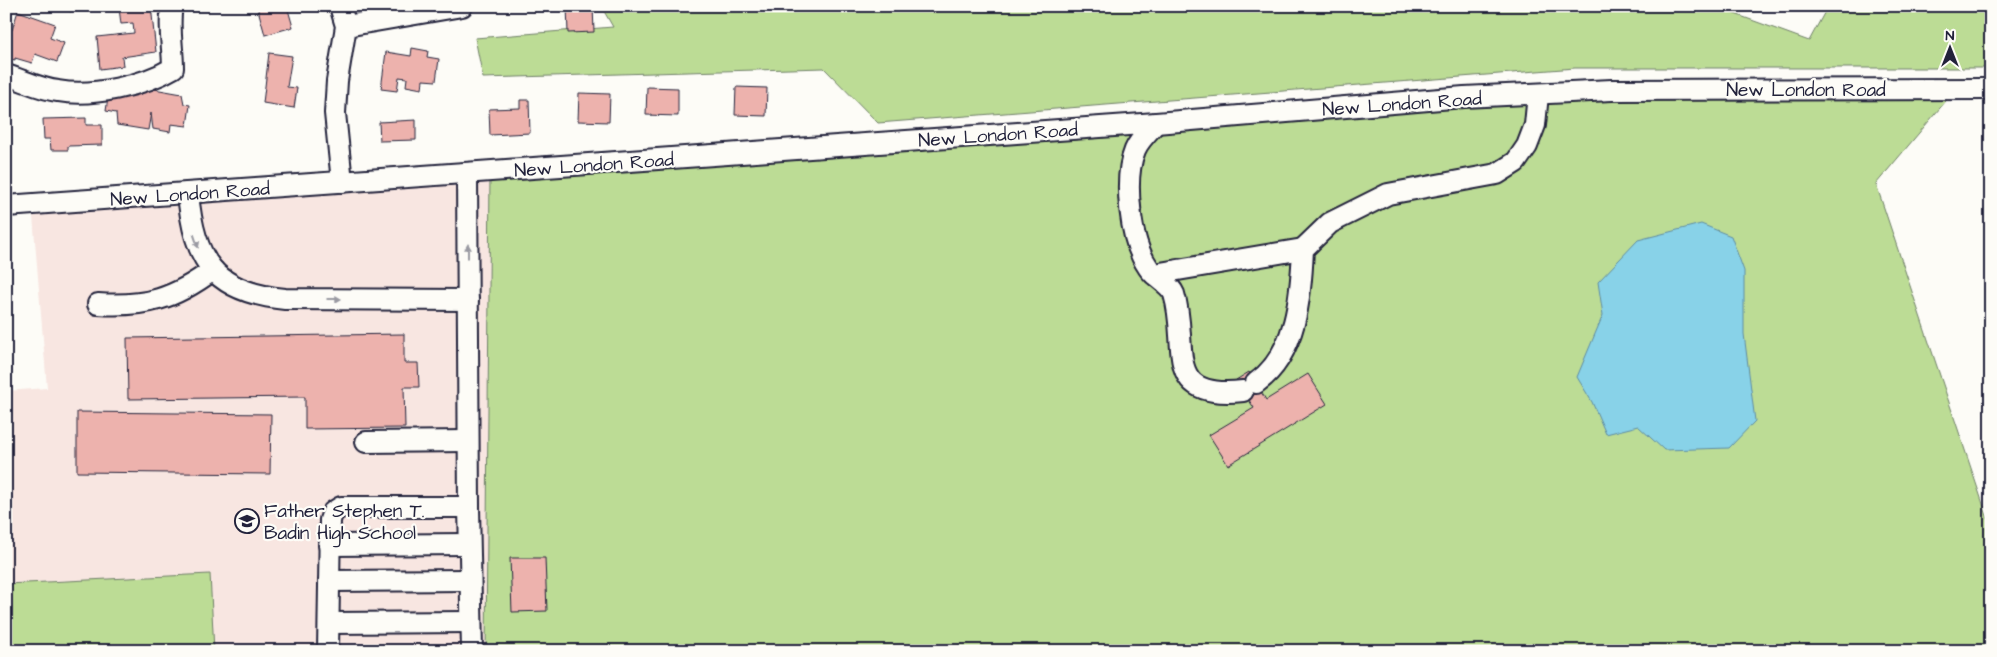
<svg xmlns="http://www.w3.org/2000/svg" width="1997" height="657" font-family="'Architects Daughter',sans-serif">
  <rect width="100%" height="100%" fill="#fdfcf7"/>
  <filter id="ink" filterUnits="userSpaceOnUse"><feTurbulence type="fractalNoise" baseFrequency=".02" numOctaves="2"/><feDisplacementMap in="SourceGraphic" scale="10" xChannelSelector="R" yChannelSelector="G"/><feConvolveMatrix kernelMatrix="1 2 1 2 8 2 1 2 1" color-interpolation-filters="sRGB"/></filter>
  <g filter="url(#ink)">
    <polygon fill="#f8e6e1" points="490,172 486,651 6,651 6,391 47,388 32,204"/>
    <g fill="#bcdc95" stroke="#6f7f68">
      <polygon points="601,6 1713,6 1809,41 1828,6 1991,6 1991,68 1575,68 878,123 824,68 483,78 475,38 613,27"/>
      <polygon points="1956,89 1876,184 1991,528 1991,651 486,651 490,172 1464,97"/>
      <polygon points="210,574 214,651 6,651 6,584"/>
    </g>
    <polygon fill="#88d2e8" stroke="#5f8ca3" points="1701,224 1731,236 1744,271 1744,334 1755,421 1729,448 1664,450 1638,426 1606,434 1592,402 1577,377 1603,315 1598,282 1638,240"/>
    <g fill="#edb2ad" stroke="#22223b">
      <polygon points="61,6 75,6 71,12"/>
      <polygon points="135,6 151,6 156,52 122,57 123,66 100,69 97,37 134,33 133,23 121,24 119,8"/>
      <polygon points="257,6 287,6 293,27 265,35"/>
      <polygon points="567,6 593,6 594,32 568,33"/>
      <polygon points="18,11 55,24 50,38 64,43 57,62 35,54 32,63 15,58 15,60 6,58 6,28 12,30"/>
      <polygon points="412,48 428,51 427,57 439,59 436,81 423,80 422,89 406,86 407,78 399,77 397,91 381,89 386,52 411,56"/>
      <polygon points="269,53 292,56 287,87 297,88 294,108 263,103"/>
      <polygon points="143,87 182,94 184,104 190,105 187,126 171,124 170,132 153,129 151,113 148,130 117,125 116,113 106,111 109,91"/>
      <polygon points="647,87 678,88 678,116 646,115"/>
      <polygon points="736,87 767,88 766,116 735,115"/>
      <polygon points="579,93 610,94 609,122 578,121"/>
      <polygon points="520,100 529,100 530,133 490,135 489,109 520,108"/>
      <polygon points="86,118 86,125 102,125 102,145 68,146 68,150 51,150 50,139 44,139 43,119"/>
      <polygon points="416,120 416,140 380,141 379,122"/>
      <polygon points="404,334 404,363 418,363 419,387 404,387 405,428 305,429 305,397 128,399 127,338"/>
      <polygon points="1249,372 1266,400 1308,374 1327,404 1228,465 1209,435 1254,408 1236,380"/>
      <polygon points="77,412 271,414 270,474 77,472"/>
      <polygon points="510,558 545,558 547,611 512,612"/>
    </g>
    <g fill="none" stroke-linecap="round" stroke-linejoin="round">
      <defs>
        <g id="minor">
          <polyline points="340,6 346,26 337,81 335,113 342,182"/>
          <polyline points="346,26 462,6"/>
          <path d="M 6,75 C 23,80 40,89 58,91 C 92,97 143,86 173,68 C 173,47 168,27 172,6"/>
          <path d="M 1156,123 C 1149,131 1139,140 1135,150 C 1123,179 1130,241 1148,267 C 1154,277 1170,284 1174,294 C 1190,345 1160,400 1243,391"/>
          <polyline points="467,173 469,507 472,651"/>
          <path d="M 188,193 C 194,261 214,292 285,299 L 468,300"/>
          <polyline points="6,206 1156,123 1464,97 1612,90 1991,89"/>
          <polyline points="1154,274 1303,249"/>
          <path d="M 98,304 C 146,307 174,299 213,270"/>
          <path d="M 1256,383 C 1297,354 1301,295 1303,249 L 1330,223 L 1388,194 L 1497,174 L 1516,162 L 1527,146 L 1535,125 L 1538,94"/>
          <polyline points="366,442 468,441"/>
          <polyline points="329,545 469,544"/>
          <polyline points="329,581 470,580"/>
          <polyline points="329,623 471,622"/>
          <polyline points="328,651 330,520 333,512 341,507 469,507"/>
        </g>
      </defs>
      <use href="#minor" stroke="#22223b" stroke-width="24"/>
      <use href="#minor" stroke="#fdfcf7" stroke-width="20"/>
    </g>
    <defs><path id="oneway-solid" d="M-6-.8H1V-3.2L6.5 0L1 3.2V.8H-6Z" transform="scale(1.25)"/></defs>
    <g fill="#9a9aa2">
      <use href="#oneway-solid" transform="translate(196 241) rotate(71)"/>
      <use href="#oneway-solid" transform="translate(468 251) rotate(-90)"/>
      <use href="#oneway-solid" transform="translate(334 299)"/>
    </g>
  </g>
  <defs>
    <symbol id="school-ring" viewBox="-11 -11 22 22"><circle r="9.5" fill="#fdfcf7" stroke="#22223b" stroke-width="1.5"/><path d="M0-5L7-2L0 1L-7-2ZM-4 1L0 2.5L4 1V4Q0 6-4 4Z" fill="#22223b"/></symbol>
  </defs>
  <g fill-rule="evenodd">
    <use href="#school-ring" x="233" y="507" width="28" height="28"/>
  </g>
  <g text-anchor="middle" stroke-width="4.5" stroke-linejoin="round" paint-order="stroke">
    <g font-size="19" fill="#22223b" stroke="#fdfcf7">
      <text x="1806" y="96">New London Road</text>
      <text transform="translate(1402 103) rotate(-4)" y="7">New London Road</text>
      <text transform="translate(998 134) rotate(-4)" y="7">New London Road</text>
      <text transform="translate(594 164) rotate(-4)" y="7">New London Road</text>
      <text transform="translate(190 193) rotate(-4)" y="7">New London Road</text>
    </g>
    <g font-size="19" fill="#22223b" stroke="#fdfcf7" text-anchor="start">
      <text x="264" y="517">Father Stephen T.<tspan x="264" dy="22">Badin High School</tspan></text>
    </g>
  </g>
  <rect width="1997" height="657" fill="none" stroke="#fdfcf7" stroke-width="25"/>
  <rect x="12" y="12" width="1972" height="632" fill="none" stroke="#22223b" stroke-width="2" filter="url(#ink)"/>
  <g transform="translate(1950 48)" stroke="#fdfcf7" stroke-width="4" paint-order="stroke">
  <path d="M0-4L9 19L0 12L-9 19Z" fill="#22223b"/>
  <text y="-8" font-size="14" font-weight="bold" text-anchor="middle" fill="#22223b">N</text>
  </g>
</svg>
